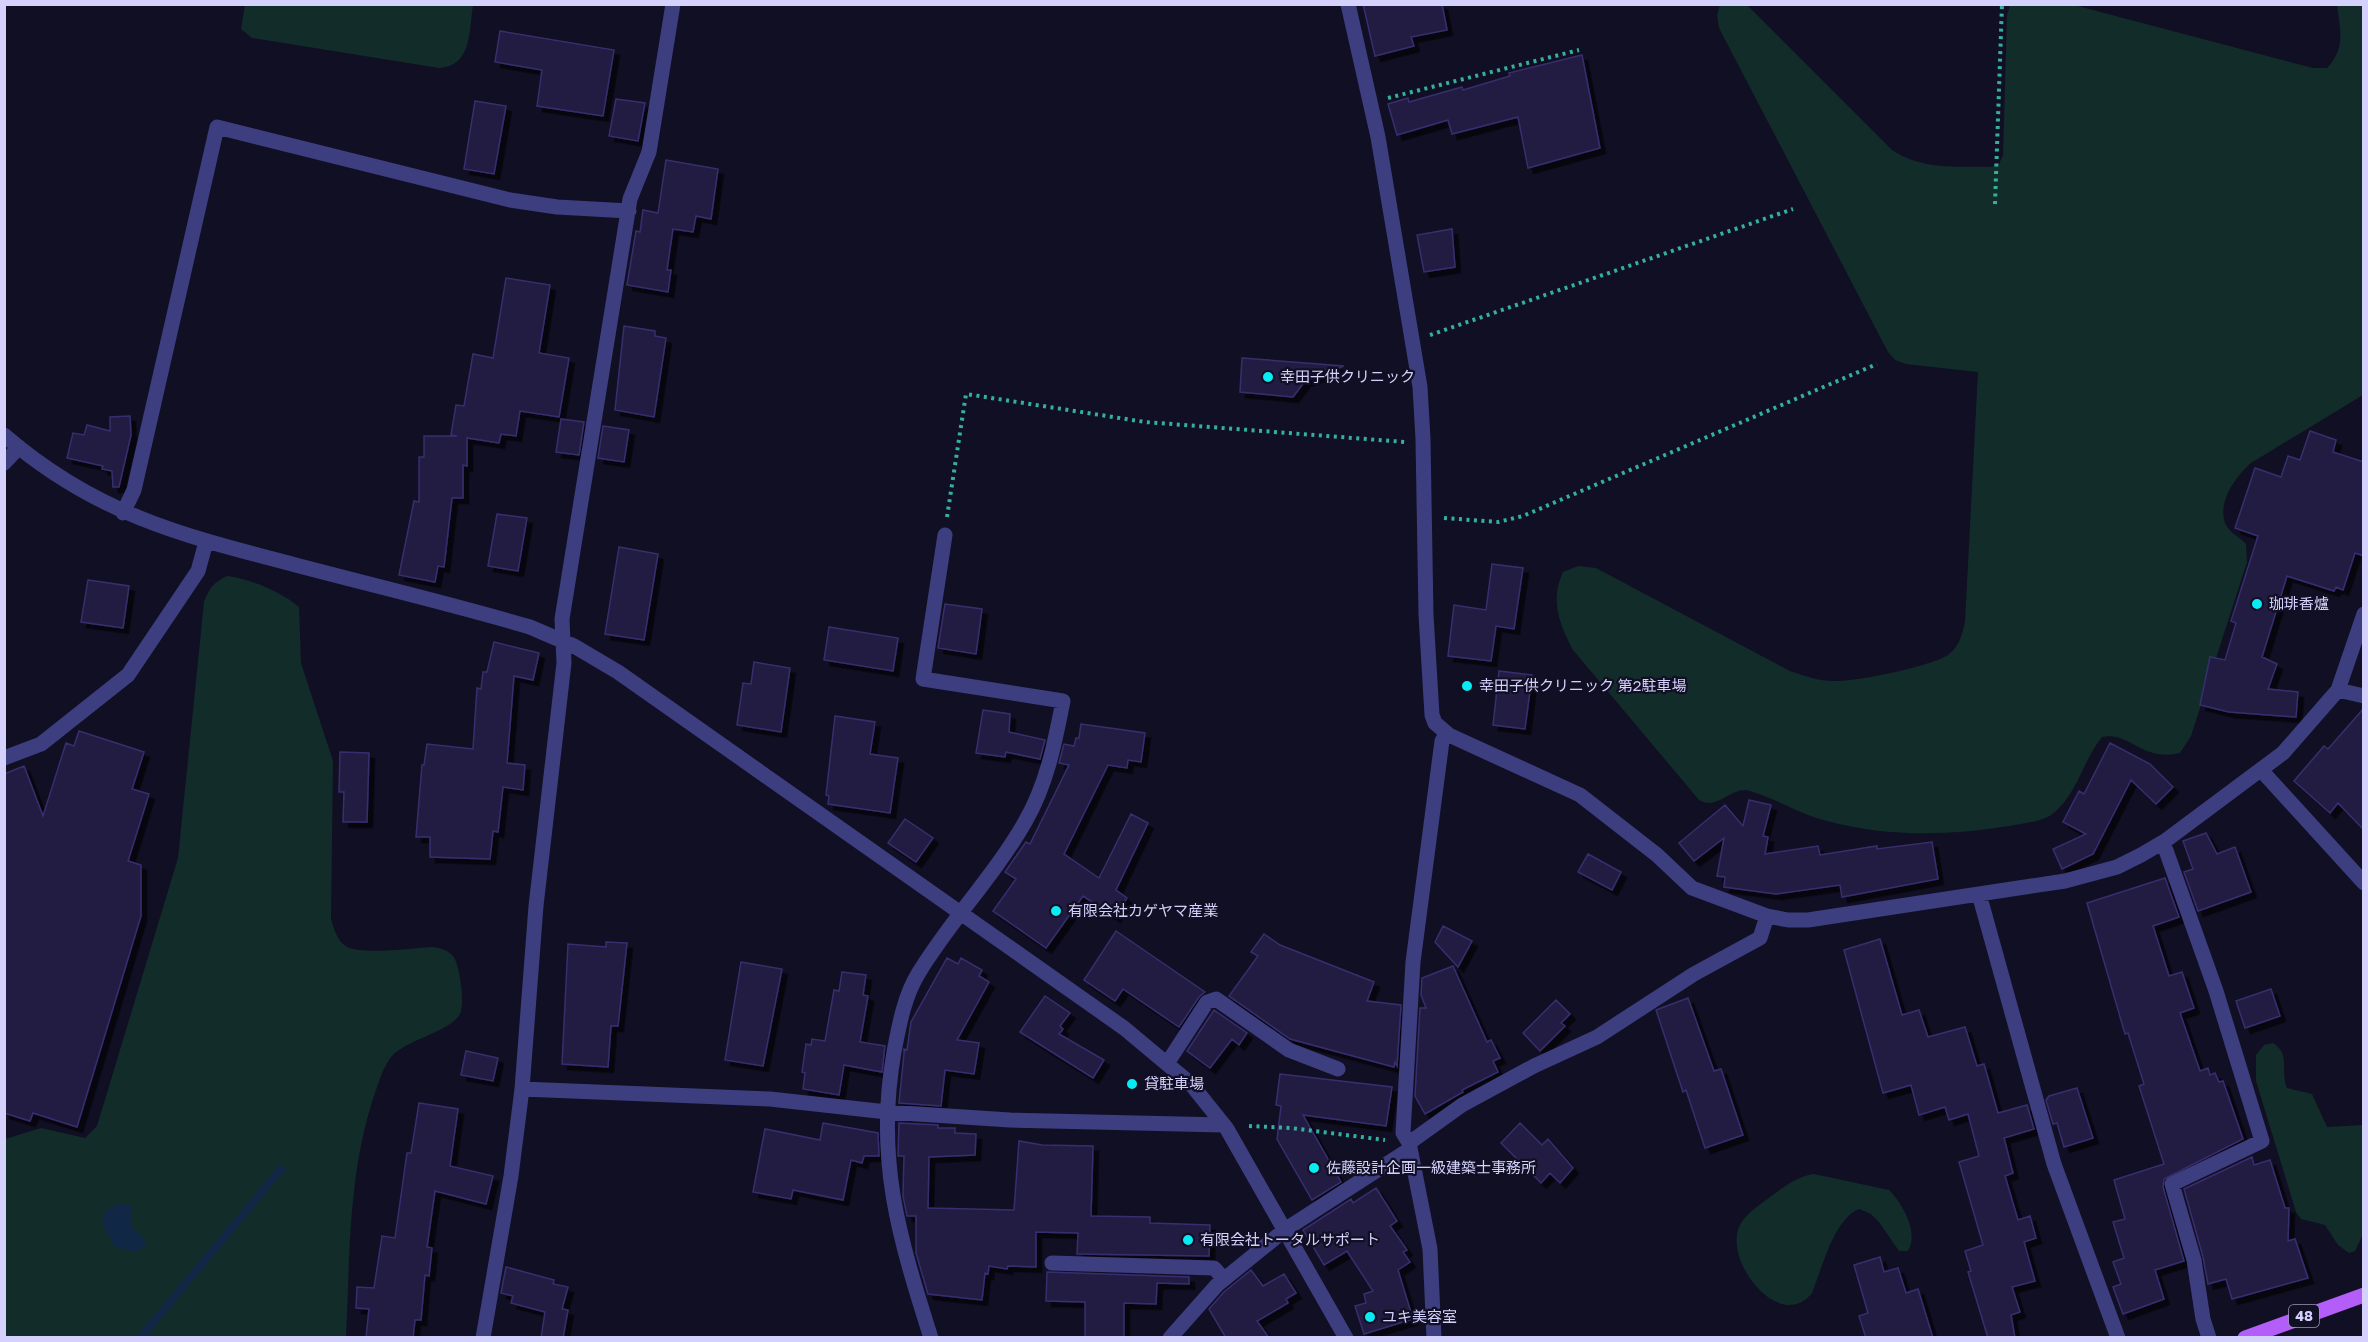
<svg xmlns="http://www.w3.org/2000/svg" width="2368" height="1342" viewBox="0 0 2368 1342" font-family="'Golos Text','Noto Sans JP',sans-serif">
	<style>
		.green { fill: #122c2a }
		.water { fill: #102846 }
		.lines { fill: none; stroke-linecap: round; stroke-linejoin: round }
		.stream { stroke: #102846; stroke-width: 8 }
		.building { fill: #211c43; stroke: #372f6e; stroke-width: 1.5; filter: url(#shadow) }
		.path { stroke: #33b0a0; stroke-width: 4; stroke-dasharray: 3 4.5; stroke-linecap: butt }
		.minor { stroke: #3c3e80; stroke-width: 15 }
		.major { stroke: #b45ef9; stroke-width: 15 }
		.poi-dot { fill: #09ebf2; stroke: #110f23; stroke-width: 2 }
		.labels { text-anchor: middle; stroke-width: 4.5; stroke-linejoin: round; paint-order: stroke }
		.shield { fill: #110f23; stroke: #9a98bc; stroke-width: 1.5 }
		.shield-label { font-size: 14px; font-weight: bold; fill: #d4d2fd }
		.poi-label { font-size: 15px; fill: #d4d2fd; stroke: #110f23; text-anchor: start }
	</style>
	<defs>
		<filter id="shadow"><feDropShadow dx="5.5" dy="5.5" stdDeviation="0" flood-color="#0009"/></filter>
	</defs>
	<rect width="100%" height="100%" fill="#110f23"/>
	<path class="green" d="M245,5V4L473,5C469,31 472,66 439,68L252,38L241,29Z
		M1720,5H1747L1892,150C1922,170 1955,166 1991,167L1999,164L2003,155L2007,15L2010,5H2074L2313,68H2327C2346,49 2340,29 2337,5H2363V395L2251,463C2236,476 2216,503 2226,525C2230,533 2240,537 2246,544L2247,562L2191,736L2180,753C2141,762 2130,731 2102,737C2084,759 2078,791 2056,811C2045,822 2024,823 2009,826C1948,836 1887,837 1827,821C1799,814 1774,797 1746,790C1727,790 1718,810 1699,800L1573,650C1559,624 1550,600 1563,572L1578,566L1596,568L1790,671C1805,676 1818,681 1835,681C1855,682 1932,666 1948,655C1959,647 1962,635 1965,622L1978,372L1906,364L1895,360L1888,352L1719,28L1717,15Z
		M227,576C251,579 281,592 299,607L301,663L333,761L331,919C334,929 337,941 347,947C365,955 412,948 433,947C440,948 448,950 453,956C460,965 465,1003 460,1014C450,1032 407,1039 391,1057C382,1069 378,1085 373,1099C348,1176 350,1257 346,1337L5,1338V1139L41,1128L85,1138L97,1126L178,858L204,602C209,588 214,582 227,576Z
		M2273,1043C2291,1054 2280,1071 2287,1088L2312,1094L2327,1127L2363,1125V1234L2355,1251L2349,1253L2338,1245L2325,1225L2301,1219L2296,1212L2256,1081V1055L2264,1045Z
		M1814,1174L1889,1190C1903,1204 1919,1233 1908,1251H1899L1879,1222L1871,1214L1859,1209C1834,1219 1822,1268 1812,1293C1779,1334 1722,1259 1740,1225C1746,1213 1760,1205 1770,1197C1785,1186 1796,1177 1814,1174Z"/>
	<path class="water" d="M120,1203L131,1206V1226L145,1241V1245L137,1252L115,1247L102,1223L105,1211Z"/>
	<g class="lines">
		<path class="stream" d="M140,1338L281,1169"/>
	</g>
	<path class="building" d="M1363,4H1442L1447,30L1411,37L1414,46L1375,56Z
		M500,31L614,50L603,116L537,106L542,70L495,62Z
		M1582,55L1600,148L1528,168L1518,117L1452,134L1448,120L1397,135L1388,104L1408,98L1409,102L1462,87L1463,90L1510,76L1509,73Z
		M616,99L645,103L638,141L609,136Z
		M475,101L506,106L494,174L464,169Z
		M666,160L718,169L711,219L696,216L693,232L673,229L667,270H671L668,292L627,285L636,231L640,232L643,210L658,213Z
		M1452,229L1455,267L1424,272L1417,235Z
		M506,278L550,285L539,353L569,358L559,417L520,411L516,436L501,434L499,443L467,438V466L463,465V498H452L444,567L438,566L435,582L399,575L414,501L419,502V457H424V436H457L451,435L456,405L464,406L473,354L493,358Z
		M624,326L655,331V336L666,338L654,417L615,410Z
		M1242,358L1344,366L1305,381L1293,397L1240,392Z
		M130,416L131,435L119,487H113L112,471L102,469L103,466L67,458L73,433L84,435L87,425L110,431V417Z
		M561,419L584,422L579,455L556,452Z
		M603,426L629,430L624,462L598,458Z
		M2310,431L2336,440L2333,452L2364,462V556L2355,553L2343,590L2336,587L2334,591L2287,576L2262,657L2277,664L2268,689L2298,692L2296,717L2229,712L2200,705L2210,657L2225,660L2236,623L2231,621L2258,536L2235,528L2255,468L2281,477L2288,456L2300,460Z
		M497,514L527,518L518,571L488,566Z
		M619,547L658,554L644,640L605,634Z
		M1492,564L1523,568L1514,629L1496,626L1491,661L1448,656L1454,605L1486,610Z
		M88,580L129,586L123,628L81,622Z
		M945,604L982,609L976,654L938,648Z
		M829,627L898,638L893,671L824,660Z
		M494,642L539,653L533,680L514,676L507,763L525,765L523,790L503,787L498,832L493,831L490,859L430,857V837H416L422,765H424L427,744L473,749L477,688L481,689L483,672H487Z
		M754,662L790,668L781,732L737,725L743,683L751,684Z
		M1499,671L1532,675L1525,729L1493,725Z
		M2364,708V830L2338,803L2330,813L2294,781L2324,746L2328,749Z
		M983,710L1010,714L1009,732L1045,740L1040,759L1006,752L1005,757L976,753Z
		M835,716L875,722L870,754L898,758L890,813L828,804L829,796L826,795Z
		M1081,724L1145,733L1141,762L1128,760L1127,768L1108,765L1064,854L1099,878L1131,814L1148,823L1116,890L1127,898L1115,917L1083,896L1046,948L993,911L1016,879L1005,872L1026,842L1030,844L1069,765L1059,763L1064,744L1074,746L1076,738H1079Z
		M79,731L144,752L132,789L149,794L128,861L141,865V916L77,1127L33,1113L30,1121L4,1113V774L24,766L43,816L66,743L74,746Z
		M2110,743L2150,764L2173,787L2156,804L2131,780L2093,854L2062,869L2053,849L2086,834L2063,822L2079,791L2084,794Z
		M340,752L369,753L367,822H343L344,792H339Z
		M1749,800L1771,805L1763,836L1768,837L1765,854L1818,846L1820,855L1877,846V849L1932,842L1938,879L1842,897L1840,885L1776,894L1724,887L1725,877L1717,876L1724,838L1694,861L1679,843L1725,805L1743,826Z
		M905,819L933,838L916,862L888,843Z
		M2206,833L2217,854L2235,847L2251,892L2198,911L2184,872L2193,869L2183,841Z
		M1588,854L1621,872L1612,890L1578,872Z
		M2165,878L2179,917L2153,926L2169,976L2182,972L2194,1008L2180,1013L2200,1071L2208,1068L2210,1075L2215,1073L2219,1082L2223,1081L2243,1139L2164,1179L2163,1187L2184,1261L2155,1270L2164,1299L2123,1314L2113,1287L2121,1284L2113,1262L2124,1258L2113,1222L2125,1219L2114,1180L2164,1164L2139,1086L2144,1084L2128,1033L2125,1034L2087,903Z
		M1443,926L1472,941L1458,967L1435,942Z
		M1116,931L1205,992L1199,997L1179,1027L1123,989L1115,1001L1084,980Z
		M1264,934L1280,945L1374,982L1367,1001L1401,1005L1397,1066L1395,1062L1394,1067L1290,1039L1229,996L1258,956L1251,952Z
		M1880,939L1902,1015L1919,1010L1928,1037L1965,1027L1977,1066L1984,1064L1998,1113L2027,1105L2034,1129L2004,1138L2013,1173L2005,1176L2018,1220L2030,1216L2036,1238L2024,1242L2035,1281L2012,1287L2020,1312L2011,1315L2015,1338H1988L1968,1272L1971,1271L1965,1251L1983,1245L1959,1162L1979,1156L1968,1114L1949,1120L1945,1107L1919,1115L1911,1085L1883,1093L1844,950Z
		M606,942L627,943L618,1026H611L608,1067L562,1064L568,944L606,947Z
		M947,958L958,964L961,958L982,970L979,976L989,982L957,1040L979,1043L974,1074L945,1070L941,1106L899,1103L904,1054V1049L907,1050L911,1022Z
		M741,962L782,969L763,1066L725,1060Z
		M1453,966L1487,1042L1491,1040L1500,1058L1493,1061L1498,1072L1462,1090L1463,1092L1425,1114L1415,1096L1420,1008H1426L1421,995L1422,978Z
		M842,972L866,975L863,995L868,996L860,1042L885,1046L882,1072L844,1065L839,1095L803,1089L805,1073L802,1072L806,1044L811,1045L812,1039L825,1041L834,990L839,991Z
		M2271,989L2280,1016L2245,1028L2236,1001Z
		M1045,996L1070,1013L1060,1026L1063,1029L1059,1034L1104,1060L1093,1078L1020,1032Z
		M1688,998L1714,1071L1721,1069L1743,1135L1705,1148L1686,1090L1683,1092L1656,1010Z
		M1556,1000L1570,1014L1561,1023L1565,1026L1540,1051L1523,1033Z
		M1214,1010L1247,1033L1239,1045L1232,1039L1210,1068L1187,1051Z
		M466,1051L498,1058L493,1081L461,1075Z
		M1280,1074L1392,1087L1386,1126L1303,1115L1341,1182L1312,1200L1277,1139L1281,1106L1276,1105Z
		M2077,1088L2093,1138L2064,1147L2057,1123L2053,1124L2046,1100L2049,1096Z
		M419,1103L458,1109L450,1166L493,1176L486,1204L435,1191L427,1247L432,1248L429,1276L425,1275L421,1320H415L413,1338H366L369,1309L356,1308L357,1287L374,1288L382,1236L395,1238L407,1153H411Z
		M823,1123L878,1133L879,1156H864L862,1163L851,1160L843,1200L793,1190L791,1199L753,1192L765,1129L820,1140Z
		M899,1123L938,1125V1128H955V1133L976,1134L975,1155L929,1157L928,1208L1014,1210L1019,1141L1042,1145L1093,1146L1091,1216L1150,1217V1223L1210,1225L1209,1256L1077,1254L1078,1233L1036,1232V1267L1008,1266L1007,1269L989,1266L988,1274L985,1273L982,1300L928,1294L916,1253V1216H907L903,1196L904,1156H898Z
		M1520,1123L1542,1145L1548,1139L1573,1168L1560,1183L1550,1173L1541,1183L1501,1143Z
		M2252,1157L2254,1165L2270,1160L2285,1208H2289L2288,1241L2295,1239L2308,1278L2232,1299L2226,1279L2208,1284L2203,1257L2184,1189Z
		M1376,1188L1397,1221L1390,1226L1407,1250L1403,1252L1410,1262L1398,1270L1413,1319L1364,1334L1355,1306L1366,1303L1364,1294L1373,1291L1347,1251L1324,1265L1303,1230L1351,1199L1353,1203Z
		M1880,1257L1884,1272L1898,1268L1906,1293L1918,1289L1933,1338H1866L1859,1316L1868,1313L1854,1265Z
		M506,1267L554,1280L553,1284L568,1287L562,1309L568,1310L563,1338H541L545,1312L511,1303L513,1296L501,1293Z
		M1251,1270L1263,1286L1284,1274L1296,1293L1286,1299L1288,1303L1257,1321L1269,1338H1226L1209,1309L1224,1292Z
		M1047,1272L1189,1277V1284L1157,1283L1156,1304L1124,1303V1338H1085V1302L1046,1301Z"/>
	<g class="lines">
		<path class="path" d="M1388,98L1579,50
			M1995,204L2002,4
			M1430,335L1793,209
			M947,517L966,394L1145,422L1405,442
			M1444,518L1498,522L1523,516L1877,364
			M1249,1126L1291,1128L1385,1140"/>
		<path class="minor" d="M1348,4L1378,137L1420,387L1423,439L1426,615L1432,715L1435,723L1449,735L1580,795L1657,855L1692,888L1767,916L1788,920H1808L2065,881L2117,867L2141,855L2165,841L2283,753L2338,690L2364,614
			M4,435C94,513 180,535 292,564C371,585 452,604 530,627L574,646L618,672L1124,1028L1191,1084L1227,1129L1346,1338
			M4,463L19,447
			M123,513L134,490L217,127L510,200L557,207L629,211
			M2338,690L2364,696
			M4,758L41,744L128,675L198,571L206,542
			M2261,770L2364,883
			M2163,842L2216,991L2262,1141L2172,1184L2194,1260L2203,1319L2209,1338
			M1979,894L2054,1164L2118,1338
			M1168,1062L1207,1002L1216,999L1289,1050L1338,1069
			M522,1089L770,1099L887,1112L1010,1120L1224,1125
			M1409,1143L1403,1133L1413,962L1442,741L1447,733
			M1052,1263L1214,1268L1224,1279
			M483,1338L511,1176L522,1089L536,906L564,663L562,619L630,199L649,152L673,4
			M931,1338C899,1237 875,1159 894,1052C899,1026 904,997 918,974C950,921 994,876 1025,822C1047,784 1055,742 1063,701L923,679L945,535
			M1170,1338L1217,1285L1286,1229L1410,1149
			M1434,1338L1430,1249L1409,1143L1462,1105L1534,1066L1597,1037L1694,974L1760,938L1767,916"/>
		<path class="major" d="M2245,1338L2364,1295"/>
	</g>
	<g class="poi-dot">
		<circle cx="1268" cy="377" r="6"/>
		<circle cx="2257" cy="604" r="6"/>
		<circle cx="1467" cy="686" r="6"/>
		<circle cx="1056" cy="911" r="6"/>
		<circle cx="1132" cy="1084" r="6"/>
		<circle cx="1314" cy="1168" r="6"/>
		<circle cx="1188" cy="1240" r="6"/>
		<circle cx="1370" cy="1317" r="6"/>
	</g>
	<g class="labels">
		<rect class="shield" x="2289" y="1305" width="30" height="22" rx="4.5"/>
		<g class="shield-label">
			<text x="2304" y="1321">48</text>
		</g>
		<g class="poi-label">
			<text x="1280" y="382">幸田子供クリニック</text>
			<text x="2269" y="609">珈琲香爐</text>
			<text x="1479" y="691">幸田子供クリニック 第2駐車場</text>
			<text x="1068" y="916">有限会社カゲヤマ産業</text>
			<text x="1144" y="1089">貸駐車場</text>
			<text x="1326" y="1173">佐藤設計企画一級建築士事務所</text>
			<text x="1200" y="1245">有限会社トータルサポート</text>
			<text x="1382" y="1322">ユキ美容室</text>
		</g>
	</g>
	<rect width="2368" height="1342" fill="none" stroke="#d4d2fd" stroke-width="12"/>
</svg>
